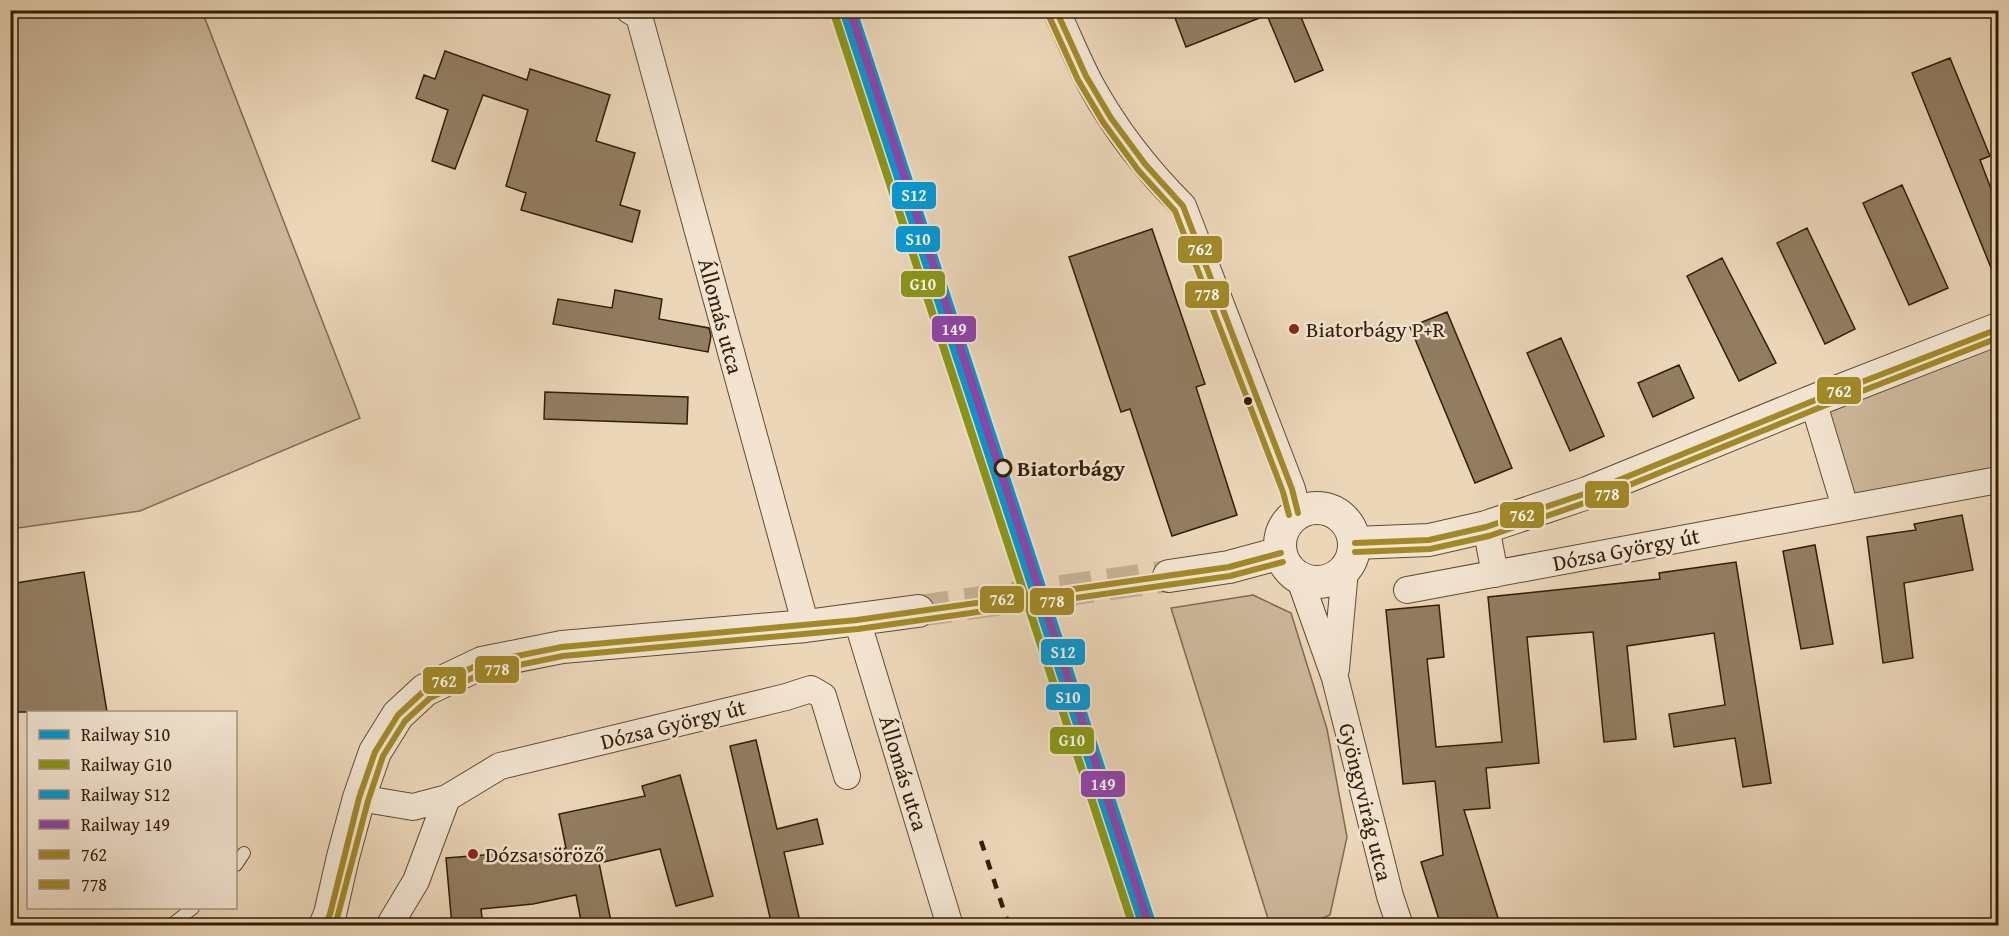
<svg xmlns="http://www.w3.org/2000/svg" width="2009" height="936" viewBox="0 0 2009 936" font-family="'Gentium Book Plus',serif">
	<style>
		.green { fill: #ccb79a; stroke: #7f6a50; stroke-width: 1.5 }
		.building { fill: #927d62; stroke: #321d05; stroke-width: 1.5 }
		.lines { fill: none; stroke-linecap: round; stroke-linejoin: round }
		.tertiary-tunnel { stroke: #c6b194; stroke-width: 32; stroke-dasharray: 32 16; stroke-linecap: butt }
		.service-casing { stroke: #604b32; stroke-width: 14 }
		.minor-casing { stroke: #604b32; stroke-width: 28 }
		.tertiary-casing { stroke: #604b32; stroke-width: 34 }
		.service { stroke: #f2e4d1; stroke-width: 12 }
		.minor { stroke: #f2e4d1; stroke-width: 26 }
		.tertiary { stroke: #f2e4d1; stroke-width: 32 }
		.rail { stroke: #321d05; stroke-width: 4.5; stroke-dasharray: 10 10; stroke-linecap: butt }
		.bus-1-casing { stroke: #f2e4d1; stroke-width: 10 }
		.bus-2-casing { stroke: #f2e4d1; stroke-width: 10 }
		.bus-1 { stroke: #a18927; stroke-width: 6 }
		.bus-2 { stroke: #a18927; stroke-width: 6 }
		.rail-1-casing { stroke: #f2e4d1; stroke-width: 12 }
		.rail-2-casing { stroke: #f2e4d1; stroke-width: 12 }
		.rail-3-casing { stroke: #f2e4d1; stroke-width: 12 }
		.rail-4-casing { stroke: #f2e4d1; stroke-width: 12 }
		.rail-1 { stroke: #0299d8; stroke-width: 8 }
		.rail-2 { stroke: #8a9717; stroke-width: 8 }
		.rail-3 { stroke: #0299d8; stroke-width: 8 }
		.rail-4 { stroke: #8e44ad; stroke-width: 8 }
		.poi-dot { fill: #8f2418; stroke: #f2e4d1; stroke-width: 2 }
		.bus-dot { fill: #321d05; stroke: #f2e4d1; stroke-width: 2 }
		.stop-dot { fill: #f2e4d1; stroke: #321d05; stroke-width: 3 }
		.labels { text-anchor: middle; stroke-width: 5; stroke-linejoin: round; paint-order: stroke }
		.street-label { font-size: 22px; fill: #321d05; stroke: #f2e4d1 }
		.poi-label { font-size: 22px; fill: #321d05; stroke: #f2e4d1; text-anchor: start }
		.stop-label { font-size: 22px; font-weight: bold; fill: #321d05; stroke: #f2e4d1; text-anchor: start }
		.line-badge { stroke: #f2e4d1; stroke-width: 2 }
		.badge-label { font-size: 16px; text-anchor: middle; font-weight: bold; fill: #fff }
	</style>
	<rect width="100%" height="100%" fill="#ebd6b8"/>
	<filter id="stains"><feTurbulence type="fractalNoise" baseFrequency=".00333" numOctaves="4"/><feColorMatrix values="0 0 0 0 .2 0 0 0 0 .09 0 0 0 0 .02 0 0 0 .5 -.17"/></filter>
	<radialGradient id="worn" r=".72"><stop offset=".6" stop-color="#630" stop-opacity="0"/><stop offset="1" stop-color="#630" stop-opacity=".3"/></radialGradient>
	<path class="green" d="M10,11H202L360,418L140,511L11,529Z
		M1998,329V480L1845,507L1813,401Z
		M1253,595L1291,613L1327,729L1347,837L1330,915L1306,925H1270L1171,608Z"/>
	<path class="building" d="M1172,10H1298L1323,70L1295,82L1267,15L1186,47Z
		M445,51L527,80L530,69L610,95L596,141L635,153L620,205L640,211L632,242L521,210L526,193L506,186L528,110L483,95L455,169L432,161L448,110L416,98L424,75L435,79Z
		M1950,58L1990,156L1980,160L1998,207V285L1912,73Z
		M1902,185L1948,288L1909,305L1863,203Z
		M1807,228L1855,329L1825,344L1777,243Z
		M1152,229L1205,384L1196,387L1237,515L1172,536L1130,409L1121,412L1069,257Z
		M1722,258L1776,363L1739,381L1687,276Z
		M615,290L662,299L659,319L709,328L711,336L708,352L553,324L558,299L612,308Z
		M1447,312L1512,468L1475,483L1410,327Z
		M1561,338L1604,436L1570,451L1527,353Z
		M1679,365L1694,398L1653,417L1638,383Z
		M545,392L688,397L687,424L544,419Z
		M1962,515L1973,570L1904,583L1913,658L1883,663L1867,537L1916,530L1914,524Z
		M1815,545L1833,644L1801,649L1783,551Z
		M1736,562L1771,783L1743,787L1735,738L1674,747L1669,714L1725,705L1714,633L1627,646L1636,739L1604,742L1593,632L1527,637L1539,763L1486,768L1490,808L1464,810L1499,921L1485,926H1441L1421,862L1443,855L1435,781L1403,784L1386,610L1439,605L1444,657L1427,659L1436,747L1502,742L1488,597L1660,579L1659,573Z
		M84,572L107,712H10V584Z
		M756,740L777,829L817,819L823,844L784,852L801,926H772L730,746Z
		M680,775L713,896L676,906L660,849L599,863L612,926H582L576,895L533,904L481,909L483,926H452L446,858L510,853L511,860L566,848L559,814L645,796L642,786Z"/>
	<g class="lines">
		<path class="tertiary-tunnel" d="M918,611L1169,576"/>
		<g class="service-casing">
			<path id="service" d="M236,865L244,853
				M170,926L193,908"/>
		</g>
		<g class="minor-casing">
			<path id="minor" d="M629,10L639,16L806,626
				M1056,10C1068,35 1078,61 1091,85C1115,129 1148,171 1183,206L1292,489L1298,513
				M1813,401L1845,507
				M1486,527L1495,574
				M1299,577L1335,678L1390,896L1400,926
				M1407,590L1998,480
				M857,620L950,926
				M1336,669L1345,570
				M359,798L413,807L447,798L500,766L786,697L811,689L823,696L847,776
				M389,926L416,881L447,798"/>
		</g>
		<g class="tertiary-casing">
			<path id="tertiary" d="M1280 545a37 37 0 1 1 74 0a37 37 0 1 1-74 0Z
				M1355,543L1429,540L1486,527L1587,493L1813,401L1998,329
				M1169,576L1229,567L1281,553
				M325,926L330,914L343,857L359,798L375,752L398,715L425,690L482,663L562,647L806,626L918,611"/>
		</g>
		<use href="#service" class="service"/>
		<use href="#minor" class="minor"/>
		<use href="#tertiary" class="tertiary"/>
		<path class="rail" d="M981,841L1009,926"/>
		<g class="bus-1-casing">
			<path id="bus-1" d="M1056,10L1086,76L1111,118L1145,164L1183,206L1292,489L1298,513
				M1355,543L1429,540L1486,527L1587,493L1813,401L1998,329
				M325,926L330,914L359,798L375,752L398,715L425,690L482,663L562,647L857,620L1229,567L1281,553"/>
		</g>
		<g class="bus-2-casing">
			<path id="bus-2" d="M1048,14L1078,80L1103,122L1138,170L1175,211L1283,492L1289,515
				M1355,552L1430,549L1489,536L1590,501L1816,409L1998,338
				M335,926L368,801L383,756L405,721L430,698L485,672L563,656L858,629L1230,576L1283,562"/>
		</g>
		<use href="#bus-1" class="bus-1"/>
		<use href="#bus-2" class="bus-2"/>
		<g class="rail-1-casing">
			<path id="rail-1" d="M843,10L1143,926"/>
		</g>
		<g class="rail-2-casing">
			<path id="rail-2" d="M834,13L1133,926"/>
		</g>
		<g class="rail-3-casing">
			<path id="rail-3" d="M853,10L1152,923"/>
		</g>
		<g class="rail-4-casing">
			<path id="rail-4" d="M852,16L1149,926"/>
		</g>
		<use href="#rail-1" class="rail-1"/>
		<use href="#rail-2" class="rail-2"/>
		<use href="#rail-3" class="rail-3"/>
		<use href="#rail-4" class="rail-4"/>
	</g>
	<g class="poi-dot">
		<circle cx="1294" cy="329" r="6"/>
		<circle cx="473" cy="854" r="6"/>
	</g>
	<circle class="bus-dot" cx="1248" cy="401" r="5"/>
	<circle class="stop-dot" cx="1003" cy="468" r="8"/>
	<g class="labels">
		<g class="street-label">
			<text transform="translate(721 316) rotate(75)" y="8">Állomás utca</text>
			<text transform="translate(1626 549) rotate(-11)" y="8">Dózsa György út</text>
			<text transform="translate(673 724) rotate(-14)" y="8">Dózsa György út</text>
			<text transform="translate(904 773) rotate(73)" y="8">Állomás utca</text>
			<text transform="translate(1366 802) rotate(76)" y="8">Gyöngyvirág utca</text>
		</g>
		<g class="poi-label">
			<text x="1306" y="337">Biatorbágy P+R</text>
			<text x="485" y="862">Dózsa söröző</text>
		</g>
		<g class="stop-label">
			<text x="1017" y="476">Biatorbágy</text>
		</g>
	</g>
	<g class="line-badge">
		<rect x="891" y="181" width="46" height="29" rx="6" fill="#0299d8"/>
		<rect x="895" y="225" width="46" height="28" rx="6" fill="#0299d8"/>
		<rect x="1177" y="235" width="46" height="29" rx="6" fill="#a18927"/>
		<rect x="900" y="270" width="46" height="28" rx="6" fill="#8a9717"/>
		<rect x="1184" y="280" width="46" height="29" rx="6" fill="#a18927"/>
		<rect x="931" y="315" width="46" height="28" rx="6" fill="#8e44ad"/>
		<rect x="1816" y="376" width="46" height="29" rx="6" fill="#a18927"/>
		<rect x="1584" y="480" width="46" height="29" rx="6" fill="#a18927"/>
		<rect x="1499" y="501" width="46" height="28" rx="6" fill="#a18927"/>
		<rect x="979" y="585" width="46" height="29" rx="6" fill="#a18927"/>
		<rect x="1029" y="587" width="46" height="29" rx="6" fill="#a18927"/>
		<rect x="1040" y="638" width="46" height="28" rx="6" fill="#0299d8"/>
		<rect x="474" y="655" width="46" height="29" rx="6" fill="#a18927"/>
		<rect x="422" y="666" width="45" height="29" rx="6" fill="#a18927"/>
		<rect x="1045" y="683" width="46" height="28" rx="6" fill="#0299d8"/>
		<rect x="1049" y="726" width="46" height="29" rx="6" fill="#8a9717"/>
		<rect x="1080" y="770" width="46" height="28" rx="6" fill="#8e44ad"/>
	</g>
	<g class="badge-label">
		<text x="914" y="201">S12</text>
		<text x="918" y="245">S10</text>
		<text x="1200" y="255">762</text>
		<text x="923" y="290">G10</text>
		<text x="1207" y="300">778</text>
		<text x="954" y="335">149</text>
		<text x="1839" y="397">762</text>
		<text x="1607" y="500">778</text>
		<text x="1522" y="521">762</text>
		<text x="1002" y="605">762</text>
		<text x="1052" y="607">778</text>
		<text x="1063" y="658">S12</text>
		<text x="497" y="675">778</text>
		<text x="444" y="687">762</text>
		<text x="1068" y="703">S10</text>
		<text x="1072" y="746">G10</text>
		<text x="1103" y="790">149</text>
	</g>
	<rect width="2009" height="936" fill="none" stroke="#ebd6b8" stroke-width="36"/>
	<rect x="12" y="12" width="1985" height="912" fill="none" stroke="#321d05" stroke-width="3"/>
	<rect x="18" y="18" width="1973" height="900" fill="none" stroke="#321d05" stroke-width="1.5"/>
	<rect x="27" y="711" width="210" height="198" fill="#f2e4d1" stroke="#a5947f" stroke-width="1.5"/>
	<rect x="39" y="730" width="30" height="9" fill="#0299d8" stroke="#a5947f" stroke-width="1.5"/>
	<text x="81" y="741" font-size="18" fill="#321d05">Railway S10</text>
	<rect x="39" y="760" width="30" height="9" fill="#8a9717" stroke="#a5947f" stroke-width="1.5"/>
	<text x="81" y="771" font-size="18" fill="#321d05">Railway G10</text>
	<rect x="39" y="790" width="30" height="9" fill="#0299d8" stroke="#a5947f" stroke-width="1.5"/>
	<text x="81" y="801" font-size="18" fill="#321d05">Railway S12</text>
	<rect x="39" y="820" width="30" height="9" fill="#8e44ad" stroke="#a5947f" stroke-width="1.5"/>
	<text x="81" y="831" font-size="18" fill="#321d05">Railway 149</text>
	<rect x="39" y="850" width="30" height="9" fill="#a18927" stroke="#a5947f" stroke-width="1.5"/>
	<text x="81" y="861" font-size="18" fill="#321d05">762</text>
	<rect x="39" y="880" width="30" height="9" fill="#a18927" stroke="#a5947f" stroke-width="1.5"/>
	<text x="81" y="891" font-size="18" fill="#321d05">778</text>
	<rect width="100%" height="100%" filter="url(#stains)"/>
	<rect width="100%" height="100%" fill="url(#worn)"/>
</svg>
